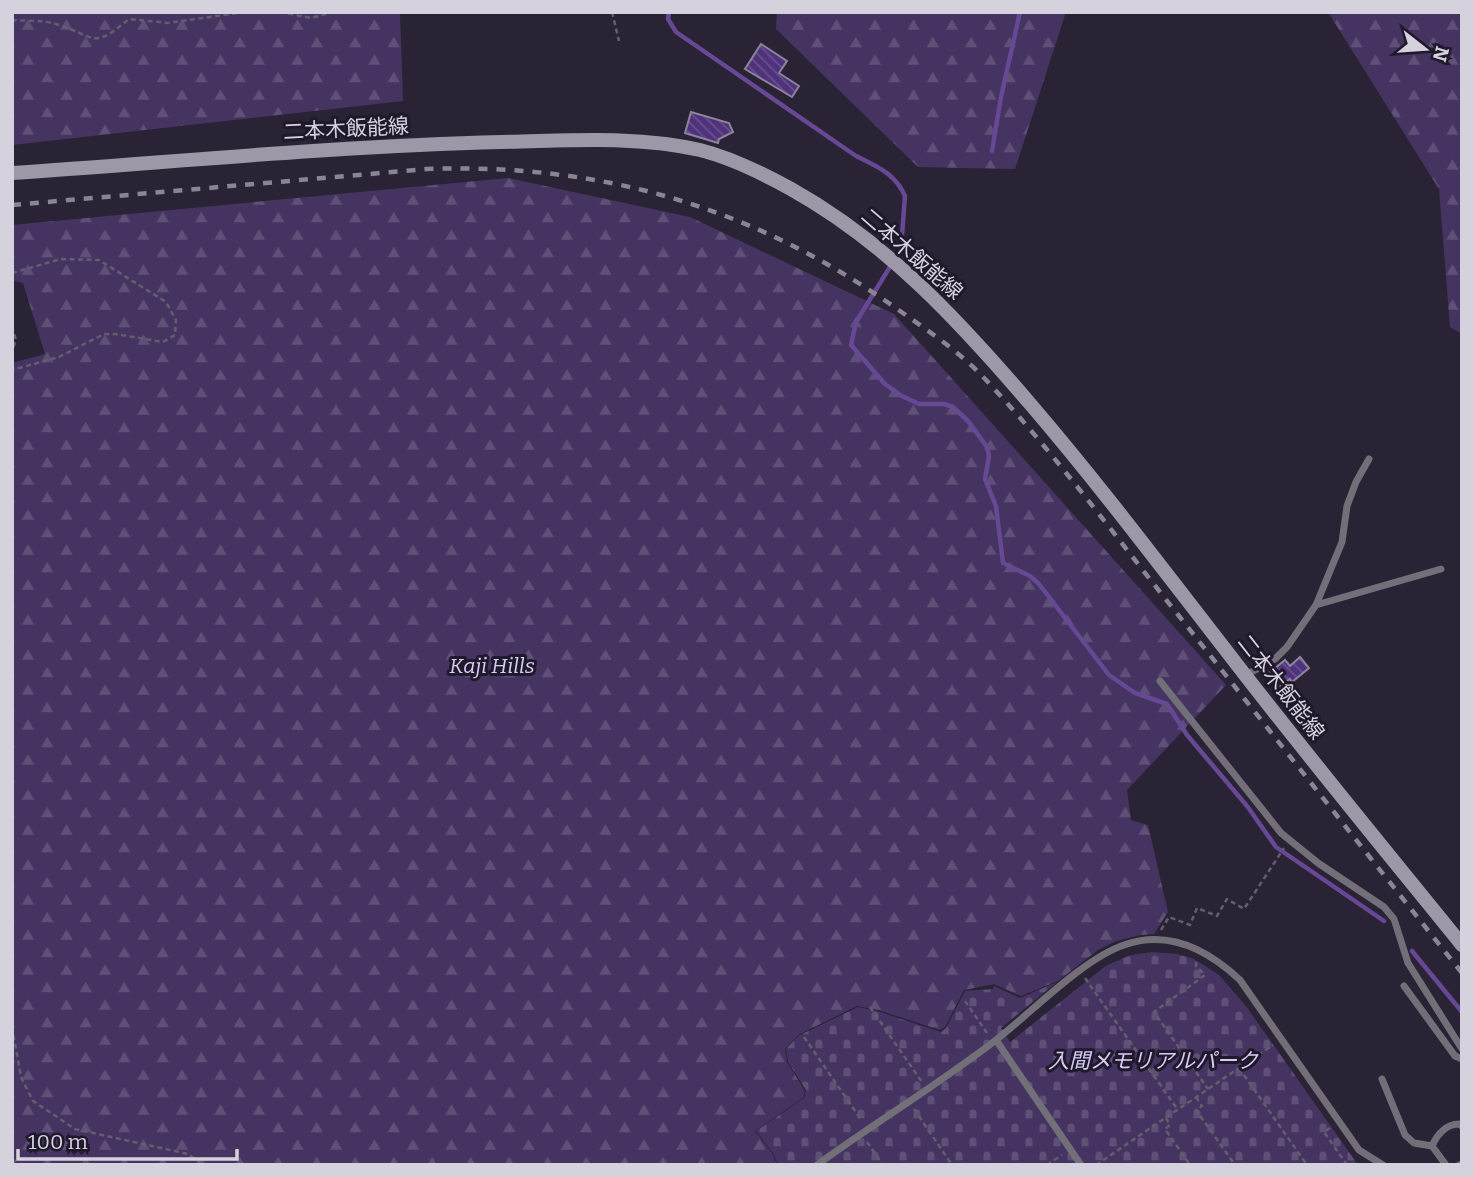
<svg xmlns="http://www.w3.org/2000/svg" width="1474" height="1177" viewBox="0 0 1474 1177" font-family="Bitter,'Noto Sans JP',serif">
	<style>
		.forest { fill: url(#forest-firs) }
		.cemetery { fill: url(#cemetery-stones) }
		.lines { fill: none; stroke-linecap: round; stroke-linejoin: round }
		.stream { stroke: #664894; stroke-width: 4.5 }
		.building { fill: url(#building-back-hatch); stroke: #8b849b; stroke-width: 2 }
		.path { stroke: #635e6e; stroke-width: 2.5; stroke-dasharray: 5 3.5; stroke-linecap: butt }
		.service { stroke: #726f79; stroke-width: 7 }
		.secondary { stroke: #9d98a8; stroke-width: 14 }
		.rail { stroke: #8a8594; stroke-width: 4.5; stroke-dasharray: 9 9; stroke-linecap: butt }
		.labels { text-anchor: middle; stroke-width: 6; stroke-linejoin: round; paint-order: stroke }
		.street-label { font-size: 21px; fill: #d5d2de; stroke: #1f192b }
		.park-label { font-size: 21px; font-style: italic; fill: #d9cbf6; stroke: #1f192b }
	</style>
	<defs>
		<pattern id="forest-firs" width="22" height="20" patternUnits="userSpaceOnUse" patternTransform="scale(1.75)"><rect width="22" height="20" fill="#453461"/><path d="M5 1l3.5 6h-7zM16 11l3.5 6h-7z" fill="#5f5077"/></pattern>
		<pattern id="cemetery-stones" width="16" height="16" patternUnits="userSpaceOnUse" patternTransform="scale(1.75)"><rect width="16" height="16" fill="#453461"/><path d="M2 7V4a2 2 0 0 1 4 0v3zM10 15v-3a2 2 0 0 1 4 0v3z" fill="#5f5077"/></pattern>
		<pattern id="building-back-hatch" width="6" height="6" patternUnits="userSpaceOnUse" patternTransform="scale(1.75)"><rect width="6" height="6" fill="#50327c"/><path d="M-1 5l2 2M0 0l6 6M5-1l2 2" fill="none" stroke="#684f8e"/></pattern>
	</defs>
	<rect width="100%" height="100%" fill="#292335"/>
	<path class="forest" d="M12,12H400L403,101L12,145Z
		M777,12H1066L1015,169L918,167L776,29Z
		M1328,12H1462V334L1450,327L1439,189Z
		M508,178L690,217L894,314L1226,685L1127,790L1131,820L1148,825L1168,912L1154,934L1140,935L1116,941L1098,950L1058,981L1021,996L994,984L964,990L945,1027L940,1030L878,1010L857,1006L798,1035L785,1049L787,1062L805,1091L803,1098L755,1131L772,1153L777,1165H12V363L45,354L23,283L12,280V225Z"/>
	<path class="cemetery" d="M1152,952L1177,954L1194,959L1219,975L1246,1006L1358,1165H778L773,1153L756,1131L804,1098L806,1090L788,1062L786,1049L798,1036L858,1007L877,1011L941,1032L946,1028L965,991L993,989L994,986L1020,998L1057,982L1001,1028L1010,1042L1107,965L1131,955Z"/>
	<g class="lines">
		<path class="stream" d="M669,12L668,19L676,32L856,156C876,166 895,173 905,196L901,249L856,322L851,345L885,384L902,396L919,404H944L953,407L968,421L987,447L989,456L985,479L996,506L1003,563L1030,576L1039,584L1109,675L1135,693L1167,704L1187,735L1247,806L1276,847L1384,921
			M992,151L1001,97L1020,12
			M1412,951L1462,1012"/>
	</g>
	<path class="building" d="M761,44L787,61L779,73L799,86L792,97L745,69Z
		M691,112L729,123L733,132L719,139L718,143L685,133Z
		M1300,657L1309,668L1292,682L1290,679L1278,688L1268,674L1285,660L1290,666Z"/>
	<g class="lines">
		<path class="path" d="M280,12L311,18L333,12
			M612,12L619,41
			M12,20C26,21 43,20 56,24C96,36 91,51 129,19L168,23L244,12
			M12,273L61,259L99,260L166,302L176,320L175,335L163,342L115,334H104L59,357L12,370
			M12,326L16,340L12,351
			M1161,930L1169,917L1190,925L1197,908L1217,916L1227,899L1244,909L1284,848
			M1196,962V966L1205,975L1154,1012L1208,1089
			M1085,978L1178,1110
			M965,1001L987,1033
			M870,1007L922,1082
			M12,1027L21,1077L33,1101L75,1129L188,1154L203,1165
			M804,1037L862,1121
			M1239,1068L1307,1165
			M1196,1097L1202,1106L1196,1110L1235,1165
			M914,1109L952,1165
			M1166,1118L1170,1125L1165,1129L1190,1165
			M1330,1128L1324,1132L1347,1165
			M867,1142L883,1165
			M12,1159L20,1165
			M1047,1165L1062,1155
			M1096,1165L1273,1045"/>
		<path class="service" d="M1316,605L1441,569
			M1246,675L1275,659L1287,647L1316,605L1342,542L1347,506L1356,482L1369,459
			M1160,681L1281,833L1318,863L1384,907L1394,919L1408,963L1462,1049
			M1404,986L1455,1056L1462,1059
			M996,1040L1081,1165
			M1382,1079L1405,1135L1414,1143L1432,1146
			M817,1165C876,1122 939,1084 996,1040C1032,1012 1083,959 1124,945C1169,929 1208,950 1240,980L1359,1150L1383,1165
			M1446,1165L1432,1146C1437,1135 1446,1124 1459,1124L1462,1126
			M1459,1165L1462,1164"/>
		<path class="secondary" d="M12,173C175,162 338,146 501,142C567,141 635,135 700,150C732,158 762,173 791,189C888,243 961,323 1032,406C1103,489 1168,576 1235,662C1309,758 1386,851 1462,945"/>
		<path class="rail" d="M12,205L427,169C604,163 756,208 900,311C930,332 961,353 986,380C1055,454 1116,537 1179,616C1273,735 1367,854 1462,973"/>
	</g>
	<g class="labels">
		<g class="street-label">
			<text transform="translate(346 129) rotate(-3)" y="7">二本木飯能線</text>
			<text transform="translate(912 254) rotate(41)" y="7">二本木飯能線</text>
			<text transform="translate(1281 687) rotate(52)" y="7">二本木飯能線</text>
		</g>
		<g class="park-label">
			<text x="492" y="673">Kaji Hills</text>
			<text x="1153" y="1068">入間メモリアルパーク</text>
		</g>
	</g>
	<rect width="1474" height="1177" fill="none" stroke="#d5d2de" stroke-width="28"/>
	<g transform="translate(1425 49) rotate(107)" stroke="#1f192b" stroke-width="5" paint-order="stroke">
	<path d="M0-5L12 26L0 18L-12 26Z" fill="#d5d2de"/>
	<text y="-10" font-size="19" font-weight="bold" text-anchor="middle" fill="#d5d2de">N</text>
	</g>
	<path d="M18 1149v10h219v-10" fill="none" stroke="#d5d2de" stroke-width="3.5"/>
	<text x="28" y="1149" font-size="21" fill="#d5d2de" stroke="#1f192b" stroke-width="5" paint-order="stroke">100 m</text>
</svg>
